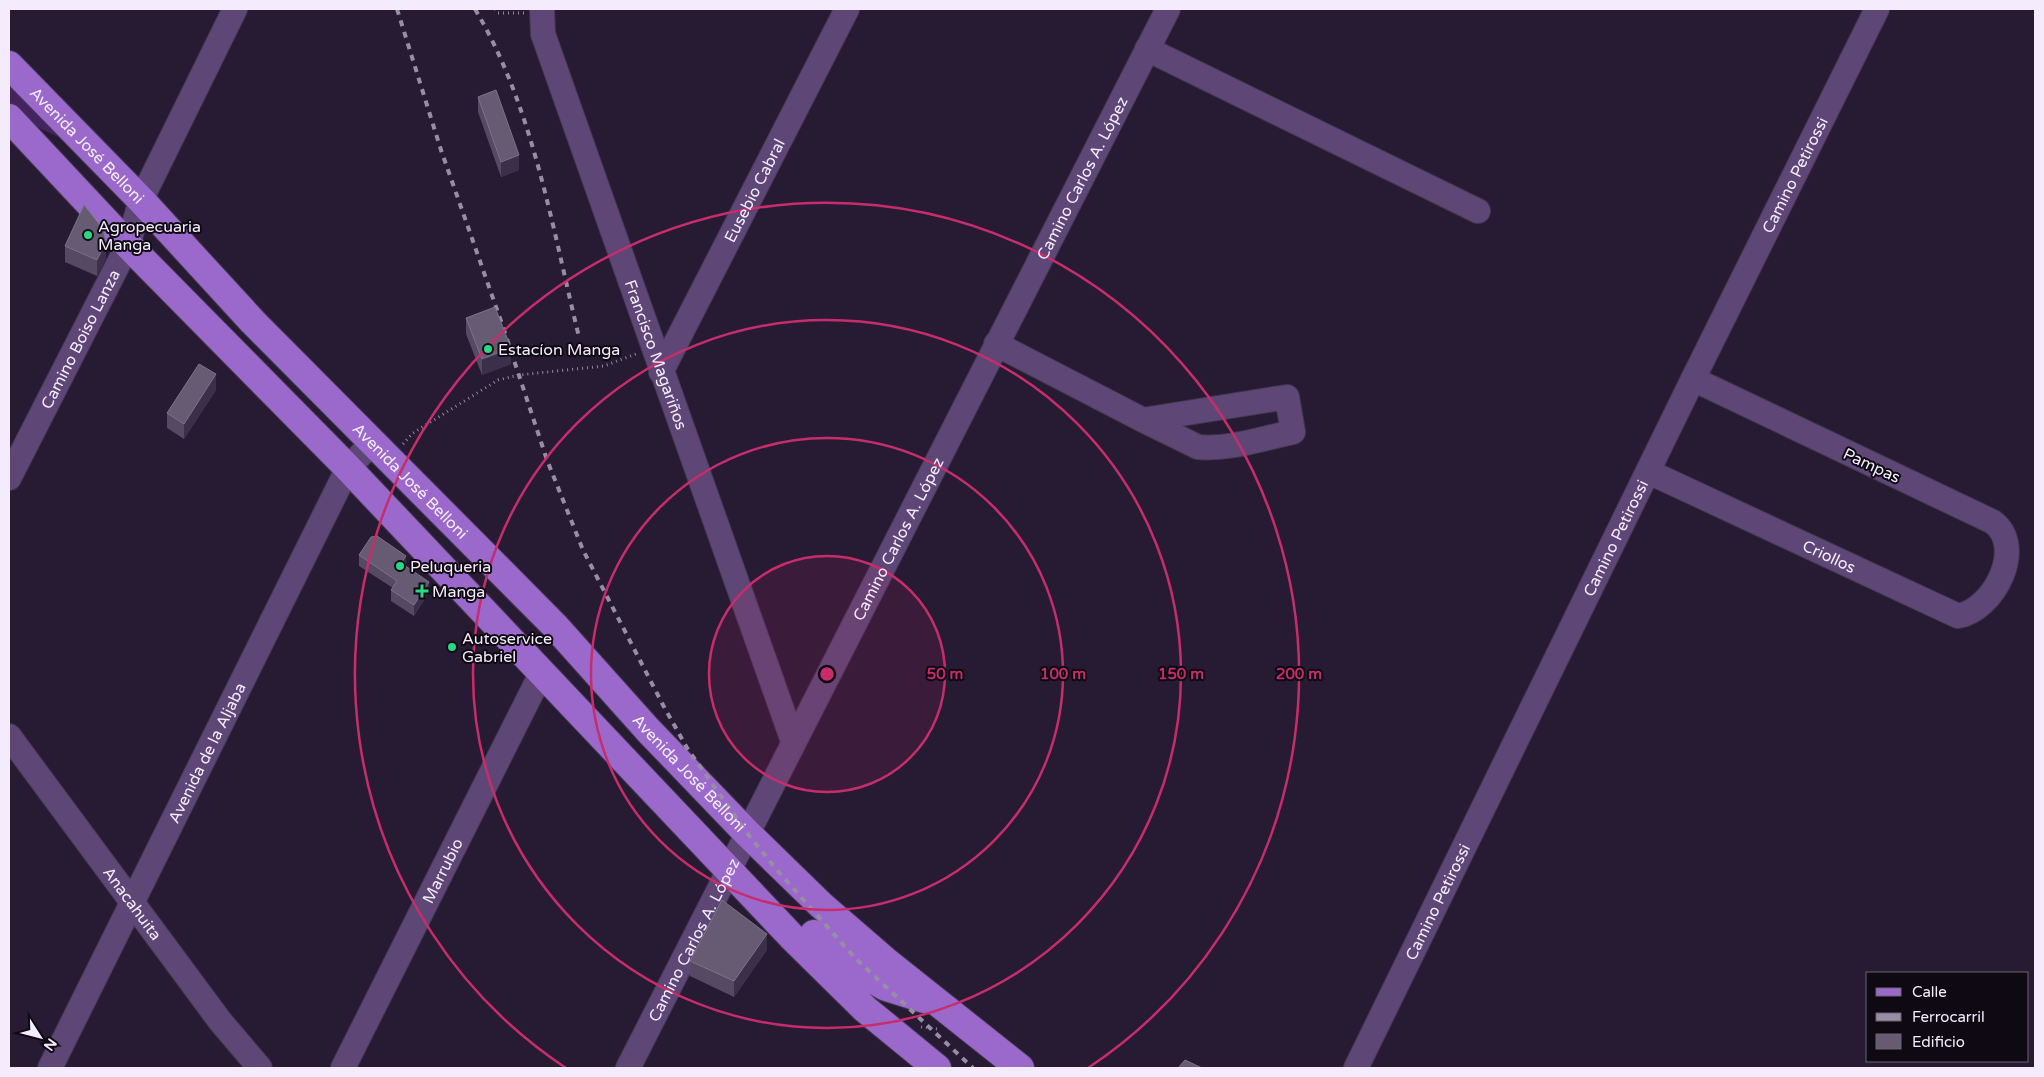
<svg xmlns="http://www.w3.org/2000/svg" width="2044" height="1077" viewBox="0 0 2044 1077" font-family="'Varela Round',sans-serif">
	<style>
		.green { fill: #43245e }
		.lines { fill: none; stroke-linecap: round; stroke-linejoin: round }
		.minor-casing { stroke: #443850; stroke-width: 26 }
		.major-casing { stroke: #443850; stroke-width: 30 }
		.path { stroke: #91879c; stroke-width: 3; stroke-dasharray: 1 4; stroke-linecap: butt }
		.minor { stroke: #5e4777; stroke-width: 24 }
		.major { stroke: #9b69cc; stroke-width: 28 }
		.rail { stroke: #988ea3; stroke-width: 4; stroke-dasharray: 6 6; stroke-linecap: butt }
		.wall { fill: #554963 }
		.shaded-wall { fill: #3b2f49 }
		.building { fill: #665b73; stroke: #7c7289 }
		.ring { fill: none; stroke: #c72d6b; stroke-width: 2.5 }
		.poi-dot { fill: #29d885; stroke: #0e0913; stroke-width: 2 }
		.labels { text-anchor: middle; stroke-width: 4; stroke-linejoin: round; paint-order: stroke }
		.street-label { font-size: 16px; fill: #f4ecfd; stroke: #0e0913 }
		.poi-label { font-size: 16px; fill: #f4ecfd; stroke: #0e0913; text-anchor: start }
		.centre { fill: #c72d6b; stroke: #0e0913; stroke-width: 2.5 }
		.ring-label { font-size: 15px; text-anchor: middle; font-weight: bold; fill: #c72d6b; stroke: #0e0913; stroke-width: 4; stroke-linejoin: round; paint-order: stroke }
	</style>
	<rect width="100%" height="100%" fill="#271b34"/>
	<path class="green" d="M9,80L63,139L22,120L9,107Z"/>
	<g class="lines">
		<g class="minor-casing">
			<g id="minor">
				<path id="s1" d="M542,9L543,34L793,741"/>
				<path d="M1147,49L1478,211"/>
				<path d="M996,344L1143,420L1287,397L1293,432C1263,438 1230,450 1198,447L1143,420"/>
				<path id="s2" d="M661,372L847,9"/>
				<path id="s3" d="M1649,472L1958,616C1994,610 2026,547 1993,522L1693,379"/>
				<path id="s4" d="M9,478L128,245L141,200L235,9"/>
				<path id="s5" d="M9,736L220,1021L260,1068"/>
				<path id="s6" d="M50,1068L348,468L372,443"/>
				<path id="s7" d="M343,1068L542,672"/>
				<path id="s8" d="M628,1068L1168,9"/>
				<path id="s9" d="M1356,1068L1693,379L1877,9"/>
			</g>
		</g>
		<g class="major-casing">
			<g id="major">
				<path id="s10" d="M9,65L141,200L253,322L555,626L648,730L747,833L821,905L888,963L1020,1068"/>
				<path d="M9,118L128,245L348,468L791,936L865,1009L937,1068"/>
				<path d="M814,934L857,971L886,987L924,999"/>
			</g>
		</g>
		<path class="path" d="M495,9L498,13H525
			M403,444L413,433L498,380L519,375L604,366L636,354
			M921,1027L937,1029"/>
		<use href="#minor" class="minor"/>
		<use href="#major" class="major"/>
		<path class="rail" d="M397,9L441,150L502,324L547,460L583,550L663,705L687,748L747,833L777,870L855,958L973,1068
			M475,9C533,106 552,227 579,337"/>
	</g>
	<path class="wall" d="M478,97L519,170L501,177L478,112Z
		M65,246L106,258L97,276L65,262Z
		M466,318L511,364L482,375L466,334Z
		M216,390L184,439L167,428V413Z
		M359,555L406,566L429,592L414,616L391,601V590L393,588L359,566Z
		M767,950L734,997L690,976V961Z"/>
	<path class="shaded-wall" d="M519,155V170L501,177V162Z
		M106,242V258L97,276V260Z
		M511,348V364L482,375V359Z
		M216,374V390L184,439V424Z
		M406,556V566L401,563Z
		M429,582V592L414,616V605Z
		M767,934V950L734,997V981Z"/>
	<path class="building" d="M496,90L519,155L501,162L478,97Z
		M84,205L103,229L106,242L97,260L65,246Z
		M495,307L511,348L482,359L466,318Z
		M199,364L216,374L184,424L167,413Z
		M377,536L406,556L401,563L429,582L414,605L391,590L397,581L359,555L371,537Z
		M722,900L767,934L734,981L690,961Z
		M1185,1060L1202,1068H1178Z"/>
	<circle cx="827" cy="674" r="118" fill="#c72d6b" fill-opacity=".12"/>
	<g class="ring">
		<circle cx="827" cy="674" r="118"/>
		<circle cx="827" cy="674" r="236"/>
		<circle cx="827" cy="674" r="354"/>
		<path d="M566 1068A472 472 0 1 1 1088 1068"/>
	</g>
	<g class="poi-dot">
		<circle cx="88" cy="235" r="5"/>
		<circle cx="488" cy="349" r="5"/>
		<circle cx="400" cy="566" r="5"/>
		<path d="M419.5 583.5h5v5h5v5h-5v5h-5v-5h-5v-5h5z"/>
		<circle cx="452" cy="647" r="5"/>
	</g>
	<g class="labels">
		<g class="street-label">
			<text dy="6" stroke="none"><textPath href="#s10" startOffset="112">Avenida José Belloni</textPath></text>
			<text dy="6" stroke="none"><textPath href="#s9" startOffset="995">Camino Petirossi</textPath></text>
			<text dy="6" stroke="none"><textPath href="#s8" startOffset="999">Camino Carlos A. López</textPath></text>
			<text dy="6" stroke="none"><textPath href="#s2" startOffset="204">Eusebio Cabral</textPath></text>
			<text dy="6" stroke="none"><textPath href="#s4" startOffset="156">Camino Boiso Lanza</textPath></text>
			<text dy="6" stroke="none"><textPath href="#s1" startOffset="365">Francisco Magariños</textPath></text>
			<text transform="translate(1872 465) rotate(25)" y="6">Pampas</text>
			<text dy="6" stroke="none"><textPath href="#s10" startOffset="578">Avenida José Belloni</textPath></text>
			<text dy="6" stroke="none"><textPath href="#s8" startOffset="594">Camino Carlos A. López</textPath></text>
			<text dy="6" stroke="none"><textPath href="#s9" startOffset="590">Camino Petirossi</textPath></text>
			<text dy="6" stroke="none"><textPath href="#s3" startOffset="199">Criollos</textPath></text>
			<text dy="6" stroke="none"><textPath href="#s6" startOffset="352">Avenida de la Aljaba</textPath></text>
			<text dy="6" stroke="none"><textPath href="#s10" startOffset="982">Avenida José Belloni</textPath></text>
			<text dy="6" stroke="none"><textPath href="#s7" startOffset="221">Marrubio</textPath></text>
			<text dy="6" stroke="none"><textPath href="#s9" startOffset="185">Camino Petirossi</textPath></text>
			<text dy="6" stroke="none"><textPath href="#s5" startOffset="208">Anacahuita</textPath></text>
			<text dy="6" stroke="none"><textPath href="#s8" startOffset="144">Camino Carlos A. López</textPath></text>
		</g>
		<g class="poi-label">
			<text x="98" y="232">Agropecuaria<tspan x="98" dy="18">Manga</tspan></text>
			<text x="498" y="355">Estacíon Manga</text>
			<text x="410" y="572">Peluqueria</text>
			<text x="432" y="597">Manga</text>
			<text x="462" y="644">Autoservice<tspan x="462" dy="18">Gabriel</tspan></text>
		</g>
	</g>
	<circle cx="827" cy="674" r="8" class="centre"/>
	<g class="ring-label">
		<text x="945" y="679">50 m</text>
		<text x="1063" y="679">100 m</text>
		<text x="1181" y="679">150 m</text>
		<text x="1299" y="679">200 m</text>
	</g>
	<rect width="2044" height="1077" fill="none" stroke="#f4ecfd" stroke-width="20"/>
	<rect x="1866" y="972" width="162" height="90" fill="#0e0913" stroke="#6a6471"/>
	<rect x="1876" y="988" width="25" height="8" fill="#9b69cc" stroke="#6a6471"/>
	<text x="1912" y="997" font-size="15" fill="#f4ecfd">Calle</text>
	<rect x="1876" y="1013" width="25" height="8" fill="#988ea3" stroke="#6a6471"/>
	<text x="1912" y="1022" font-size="15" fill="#f4ecfd">Ferrocarril</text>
	<rect x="1876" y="1034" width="25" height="15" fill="#665b73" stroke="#6a6471"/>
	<text x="1912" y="1047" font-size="15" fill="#f4ecfd">Edificio</text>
	<g transform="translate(40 1037) rotate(126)" stroke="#0e0913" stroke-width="4" paint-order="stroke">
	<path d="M0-4L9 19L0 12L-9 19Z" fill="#f4ecfd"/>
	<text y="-8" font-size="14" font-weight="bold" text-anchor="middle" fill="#f4ecfd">N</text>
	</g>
</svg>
